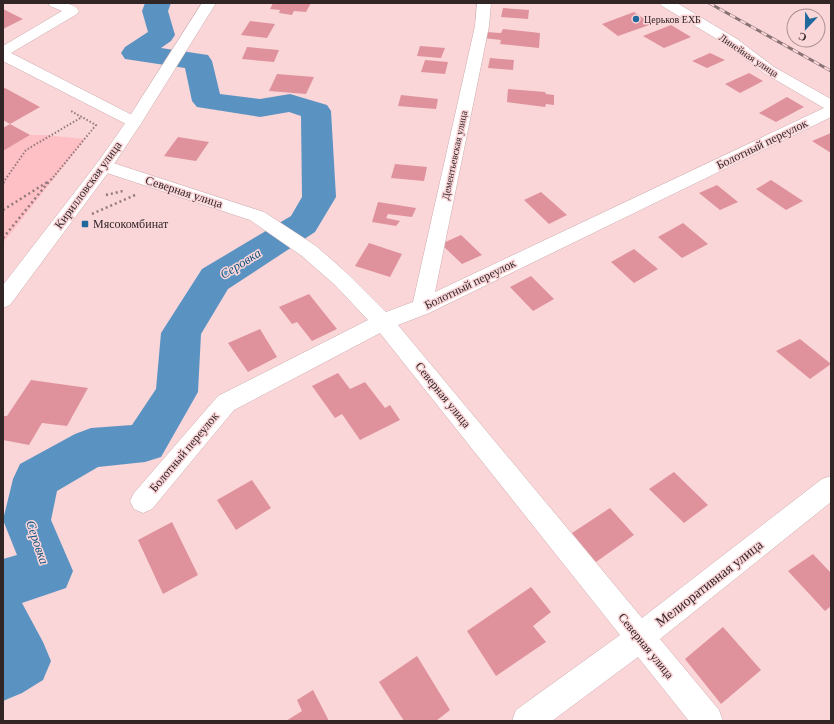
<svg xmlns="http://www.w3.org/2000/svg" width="834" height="724" viewBox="0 0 834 724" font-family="'Times New Roman',serif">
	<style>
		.green { fill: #febfc5 }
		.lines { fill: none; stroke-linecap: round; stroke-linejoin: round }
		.river { fill: #5a93c2; fill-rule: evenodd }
		.building { fill: #df929b }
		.minor-casing { stroke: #cdabae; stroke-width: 1 }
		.major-casing { stroke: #cdabae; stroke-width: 1 }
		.path-far1 { stroke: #91797b; stroke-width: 2; stroke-dasharray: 1.5 2; stroke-linecap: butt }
		.path { stroke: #91797b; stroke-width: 2.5; stroke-dasharray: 2 3; stroke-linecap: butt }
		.minor { fill: #fff; fill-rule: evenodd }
		.major { fill: #fff; fill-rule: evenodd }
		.rail-casing { stroke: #897274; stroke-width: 3 }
		.rail { stroke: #fad6d9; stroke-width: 2; stroke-dasharray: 6; stroke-linecap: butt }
		.poi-dot { fill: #21699d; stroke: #fad6d9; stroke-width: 1.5 }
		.labels { text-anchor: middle; stroke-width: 3; stroke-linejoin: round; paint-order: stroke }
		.far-poi-label { font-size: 10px; fill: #322526; stroke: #fad6d9; text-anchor: start }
		.far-street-label { font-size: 10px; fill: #322526; stroke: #fad6d9 }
		.street-label { font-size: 12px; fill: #322526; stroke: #fad6d9 }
		.poi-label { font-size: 12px; fill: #322526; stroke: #fad6d9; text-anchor: start }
		.water-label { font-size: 13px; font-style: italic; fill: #115381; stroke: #fad6d9 }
		.near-street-label { font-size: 14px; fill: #322526; stroke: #fad6d9 }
	</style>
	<rect width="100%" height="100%" fill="#fad6d9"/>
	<path class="green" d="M30,135H44L85,139L3,243V151Z"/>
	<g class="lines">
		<path class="river" d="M145,3H171L168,11L175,35L171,41L161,48L208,55L212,61L220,94L260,99L290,94L327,105L331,111L336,197L315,232L228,289L201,334L198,392L161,457L145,462L98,467L57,491L51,520L73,571L66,588L22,603L43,642L51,661L43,680L22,693L3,701V559L17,555L3,520L13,479L20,464L75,434L91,428L132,425L156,389L161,333L202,269L291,216L302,197L301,116L289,112L260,117L197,107L192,101L185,68L125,59L121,53L125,47L148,32L142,11Z"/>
	</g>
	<path class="building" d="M273,3H311L306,12L294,11L292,15L279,13L280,10L270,9Z
		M503,8L529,10L528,19L501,17Z
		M3,9L23,19L3,29Z
		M634,12L652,24L618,36L602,24Z
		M250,21L275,24L267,38L241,35Z
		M671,25L691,37L664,48L643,36Z
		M503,29L540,33L539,48L500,44L501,40L483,38L485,32L501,33Z
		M420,46L445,48L441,58L417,56Z
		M247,47L279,50L274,62L242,59Z
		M710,53L725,60L707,68L692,61Z
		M490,58L514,60L513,70L488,68Z
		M425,60L448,62L445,74L421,72Z
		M749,73L763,81L740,93L725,84Z
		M277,74L314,77L306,94L269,91Z
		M3,87L40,107L10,124L3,120Z
		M508,89L545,92L546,94L554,95V105L546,104L545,107L507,102Z
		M401,95L438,99L436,109L398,106Z
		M787,97L804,107L776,122L759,113Z
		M10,124L30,135L3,151V128Z
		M831,133V153L812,141Z
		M178,137L209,142L196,161L164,156Z
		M395,164L427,167L424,181L391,178Z
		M771,180L803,201L786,210L756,189Z
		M717,185L738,202L720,210L699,193Z
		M541,192L567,215L549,224L524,200Z
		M378,202L416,208L412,217L388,214L386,218L400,221L396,226L372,222Z
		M683,223L708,244L682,258L658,237Z
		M461,235L482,255L462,264L441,244Z
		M369,243L402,254L390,277L355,266Z
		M634,249L658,269L634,283L611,262Z
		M531,276L554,299L533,311L510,287Z
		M309,294L337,329L312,341L297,322L292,324L279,307Z
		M260,329L277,357L248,372L228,343Z
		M800,339L831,364L810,379L776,351Z
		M338,373L350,389L365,382L385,408L390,405L400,420L360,440L342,414L335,418L312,386Z
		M31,380L88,388L67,426L42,423L29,445L3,440V416H7Z
		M674,472L708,505L684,523L649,489Z
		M252,480L271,508L236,530L217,500Z
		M610,508L634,535L596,562L572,533Z
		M172,522L198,575L163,594L138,540Z
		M813,554L831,573V606L825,611L788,571Z
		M531,587L551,612L533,626L546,642L496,676L467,631Z
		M723,627L761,670L721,704L685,659Z
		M417,656L450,710L436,721H404L379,682Z
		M313,690L329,721H286L302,711L297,700Z"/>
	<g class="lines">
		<g class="minor-casing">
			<path id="minor" d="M48,3C59,3 72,1 79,11L77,14L11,53L140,119L142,122L140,125L134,127L128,125L3,61V46L62,11L50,6Z
				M477,3H491L489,26L435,292L824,108L764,73L727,45L662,6L660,3H677L737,39L774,67L831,99V117L429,313L398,325L642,618L822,479L831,476V502L660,639L719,710L723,721H689L638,657L552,721H512L516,710L620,635L380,333L234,410L152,509L143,513L134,509L130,501L134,493L218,396L368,320L335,285L302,256L250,220L98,170L95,166L98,162L104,160L110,162L264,212L316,246L349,275L386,312L413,302L475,26Z"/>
		</g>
		<g class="major-casing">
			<path id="major" d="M202,3H216L142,122L110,170L10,305L3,308V285L98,162L126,122Z"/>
		</g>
		<path class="path-far1" d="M5,180L26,150L82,117
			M51,180L96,125L71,111"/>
		<path class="path" d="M3,183L6,179
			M106,195L123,191
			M3,210L49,181
			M92,214L135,195
			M3,238L51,179"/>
		<use href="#minor" class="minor"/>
		<use href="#major" class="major"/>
		<g class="rail-casing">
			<path id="rail" d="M709,3L831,71"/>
		</g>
		<use href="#rail" class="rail"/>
	</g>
	<g class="poi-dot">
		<circle cx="636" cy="19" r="4"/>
		<rect x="81" y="220" width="8" height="8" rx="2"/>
	</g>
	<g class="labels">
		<g class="far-poi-label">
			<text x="644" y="23">Церьков ЕХБ</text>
		</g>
		<g class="far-street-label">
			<text transform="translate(749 55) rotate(34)" y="4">Линейная улица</text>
			<text transform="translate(454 155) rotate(-78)" y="4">Дементьевская улица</text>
		</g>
		<g class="street-label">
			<text transform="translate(762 144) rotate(-26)" y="4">Болотный переулок</text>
			<text transform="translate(88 185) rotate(-54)" y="4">Кирилловская улица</text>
			<text transform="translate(184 192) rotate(18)" y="4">Северная улица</text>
			<text transform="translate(470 284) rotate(-26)" y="4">Болотный переулок</text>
			<text transform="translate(443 395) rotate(51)" y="4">Северная улица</text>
			<text transform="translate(184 452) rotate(-50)" y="4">Болотный переулок</text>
			<text transform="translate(646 646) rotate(51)" y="4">Северная улица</text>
		</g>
		<g class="poi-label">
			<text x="93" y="228">Мясокомбинат</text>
		</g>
		<g class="water-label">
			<text transform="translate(240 263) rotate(-32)" y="5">Серовка</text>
			<text transform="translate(38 542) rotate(71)" y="5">Серовка</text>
		</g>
		<g class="near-street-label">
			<text transform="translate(709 583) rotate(-38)" y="5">Мелиоративная улица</text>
		</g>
	</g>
	<rect width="834" height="724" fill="none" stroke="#322526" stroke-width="8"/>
	<g transform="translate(806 28) rotate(202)"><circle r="19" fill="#fad6d9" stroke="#aa8f91"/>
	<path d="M0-3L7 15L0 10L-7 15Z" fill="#21699d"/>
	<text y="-6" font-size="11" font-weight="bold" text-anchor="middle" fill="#322526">С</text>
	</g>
</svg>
